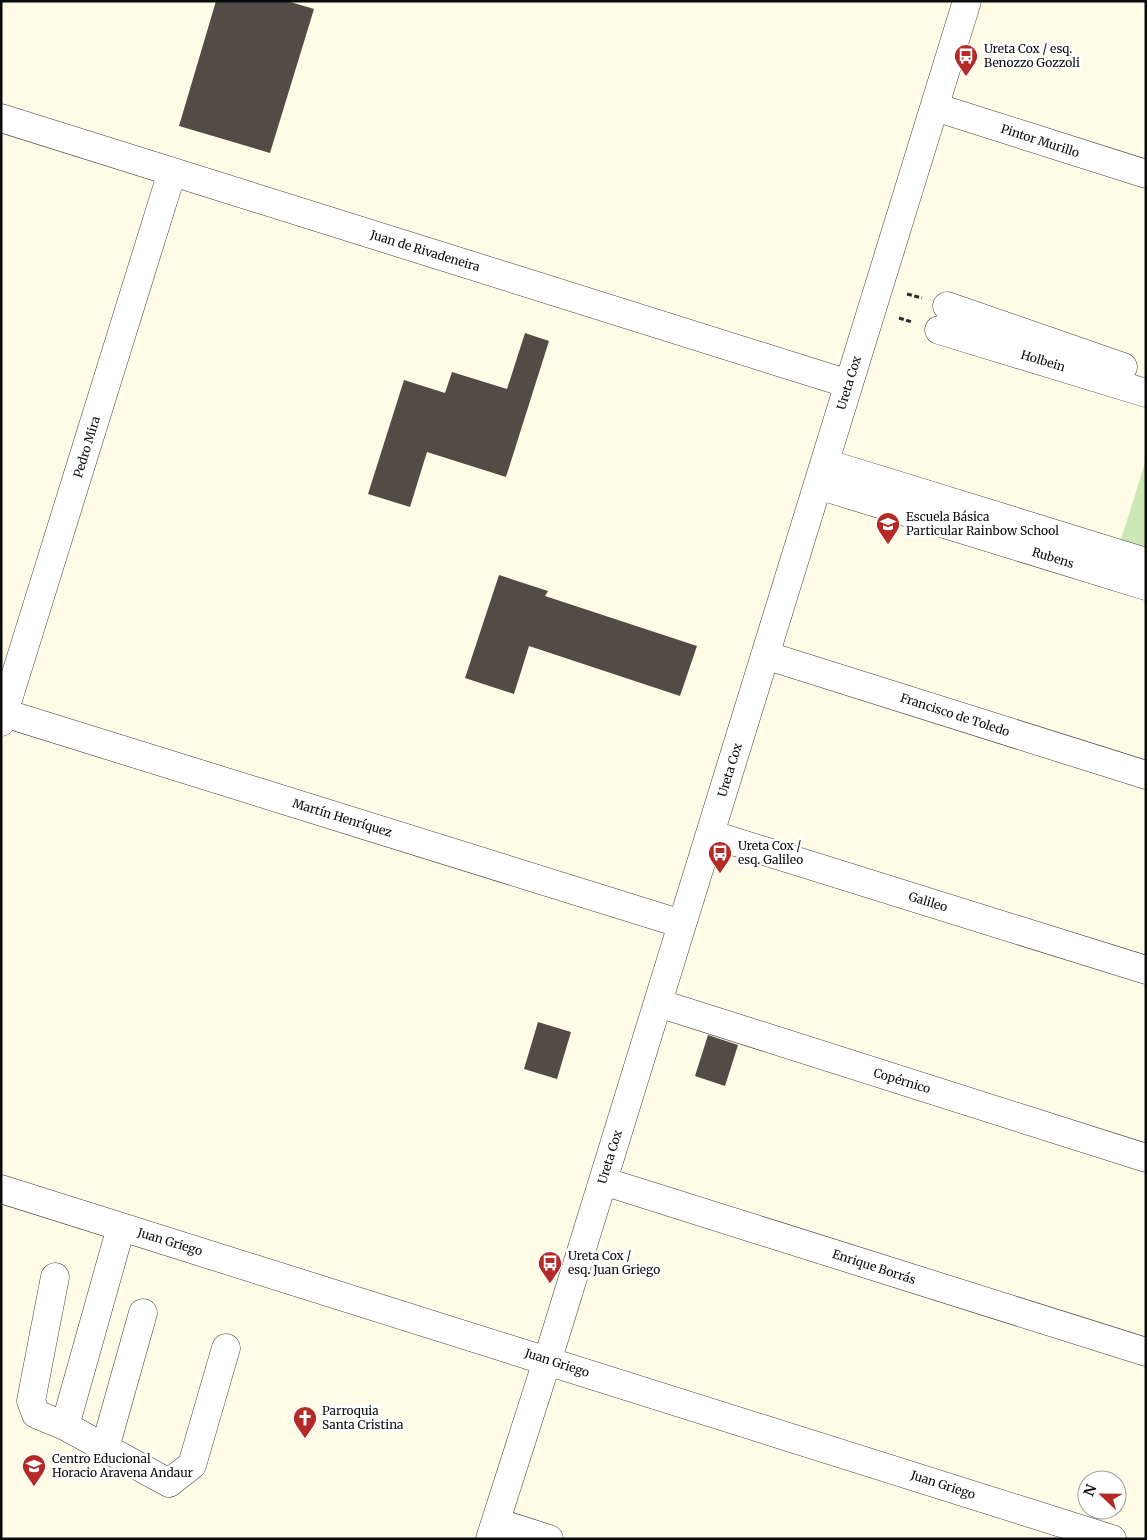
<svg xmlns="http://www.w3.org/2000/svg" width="1147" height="1540" viewBox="0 0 1147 1540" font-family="Merriweather,serif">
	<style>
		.green { fill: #cbe7b3 }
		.building { fill: #524c47 }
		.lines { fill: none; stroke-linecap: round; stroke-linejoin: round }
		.minor-casing { stroke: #3d3d3d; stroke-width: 29 }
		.path { stroke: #2c2c2c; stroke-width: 3; stroke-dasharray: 5 2.5; stroke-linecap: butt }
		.minor { stroke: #fff; stroke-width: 28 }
		.labels { text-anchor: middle; stroke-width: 5; stroke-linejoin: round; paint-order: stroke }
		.poi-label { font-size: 12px; fill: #0a0a0a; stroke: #fff; text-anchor: start }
		.street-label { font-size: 12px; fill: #0a0a0a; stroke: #fff }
	</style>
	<rect width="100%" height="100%" fill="#fffbe7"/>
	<path class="green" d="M1146,460V557L1118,549Z"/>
	<path class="building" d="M216,1H287L314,9L270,153L179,126Z
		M525,333L549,341L506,477L427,452L410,507L368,494L404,380L445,393L452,372L507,389Z
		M499,575L548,591L545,596L697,646L680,696L529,646L514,694L465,678Z
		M538,1022L571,1032L557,1079L524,1069Z
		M708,1035L738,1045L725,1086L695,1076Z"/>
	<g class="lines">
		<g class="minor-casing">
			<path id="minor" d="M935,107L1146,174
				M1,118L849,384
				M947,306L1123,367
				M939,330L1146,393
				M825,463L1146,562
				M818,485L1146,586
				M765,655L1146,775
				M1,712L682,924
				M1,722L172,172
				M710,834L1146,970
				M658,1003L1146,1158
				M603,1181L1146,1352
				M1,1189L1112,1539
				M55,1277L31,1401L36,1414L65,1426L169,1483L192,1465L226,1348
				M65,1426L121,1227
				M105,1448L143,1313
				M496,1522L549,1539
				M490,1539L555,1336L967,1"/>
		</g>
		<path class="path" d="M907,294L922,298
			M899,318L912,322"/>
		<use href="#minor" class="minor"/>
	</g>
	<defs>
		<g id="bus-pin" transform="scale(1.25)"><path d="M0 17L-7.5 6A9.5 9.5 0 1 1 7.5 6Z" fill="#b52926" stroke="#fff"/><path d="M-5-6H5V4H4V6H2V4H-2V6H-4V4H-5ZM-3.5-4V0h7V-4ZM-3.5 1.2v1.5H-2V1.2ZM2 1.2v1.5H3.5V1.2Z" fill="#fff"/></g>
		<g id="school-pin" transform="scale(1.25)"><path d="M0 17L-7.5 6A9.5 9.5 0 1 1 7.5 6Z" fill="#b52926" stroke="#fff"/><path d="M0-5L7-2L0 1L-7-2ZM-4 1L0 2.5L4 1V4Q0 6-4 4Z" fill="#fff"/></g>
		<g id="church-pin" transform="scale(1.25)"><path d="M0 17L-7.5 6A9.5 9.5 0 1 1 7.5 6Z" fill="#b52926" stroke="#fff"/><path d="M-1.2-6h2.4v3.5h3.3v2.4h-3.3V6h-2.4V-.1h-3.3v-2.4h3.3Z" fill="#fff"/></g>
	</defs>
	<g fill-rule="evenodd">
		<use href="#bus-pin" x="966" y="56"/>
		<use href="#school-pin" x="888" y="524"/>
		<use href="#bus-pin" x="720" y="853"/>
		<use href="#bus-pin" x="550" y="1263"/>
		<use href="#church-pin" x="305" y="1418"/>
		<use href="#school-pin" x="34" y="1466"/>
	</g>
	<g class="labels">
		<g class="poi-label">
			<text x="984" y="53">Ureta Cox / esq.<tspan x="984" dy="14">Benozzo Gozzoli</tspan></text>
			<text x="906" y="521">Escuela Básica<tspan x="906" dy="14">Particular Rainbow School</tspan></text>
			<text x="738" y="850">Ureta Cox /<tspan x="738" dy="14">esq. Galileo</tspan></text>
			<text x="568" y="1260">Ureta Cox /<tspan x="568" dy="14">esq. Juan Griego</tspan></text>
			<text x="322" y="1415">Parroquia<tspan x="322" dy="14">Santa Cristina</tspan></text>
			<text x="52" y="1463">Centro Educional<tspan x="52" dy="14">Horacio Aravena Andaur</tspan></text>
		</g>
		<g class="street-label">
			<text transform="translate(1040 141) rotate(18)" y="4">Pintor Murillo</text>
			<text transform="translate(425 251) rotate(17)" y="4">Juan de Rivadeneira</text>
			<text transform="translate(1043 361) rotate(17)" y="4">Holbein</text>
			<text transform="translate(849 383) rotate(-73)" y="4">Ureta Cox</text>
			<text transform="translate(87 447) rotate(-73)" y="4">Pedro Mira</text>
			<text transform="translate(1053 558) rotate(17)" y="4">Rubens</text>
			<text transform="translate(955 715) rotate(18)" y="4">Francisco de Toledo</text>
			<text transform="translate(730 770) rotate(-73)" y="4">Ureta Cox</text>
			<text transform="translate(342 818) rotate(17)" y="4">Martín Henríquez</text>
			<text transform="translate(928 902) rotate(17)" y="4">Galileo</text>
			<text transform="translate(902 1081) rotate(17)" y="4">Copérnico</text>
			<text transform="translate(610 1157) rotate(-73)" y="4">Ureta Cox</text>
			<text transform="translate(170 1242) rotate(17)" y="4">Juan Griego</text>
			<text transform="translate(874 1267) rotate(18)" y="4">Enrique Borrás</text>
			<text transform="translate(557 1363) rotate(18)" y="4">Juan Griego</text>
			<text transform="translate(943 1485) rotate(18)" y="4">Juan Griego</text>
		</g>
	</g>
	<rect width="1147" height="1540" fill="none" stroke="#0a0a0a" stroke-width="5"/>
	<g transform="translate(1102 1495) rotate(292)"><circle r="24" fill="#ffffff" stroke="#9d9d9d"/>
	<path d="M0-4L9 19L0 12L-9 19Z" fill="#b52926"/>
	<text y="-8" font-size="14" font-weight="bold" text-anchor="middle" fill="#0a0a0a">N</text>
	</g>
</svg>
